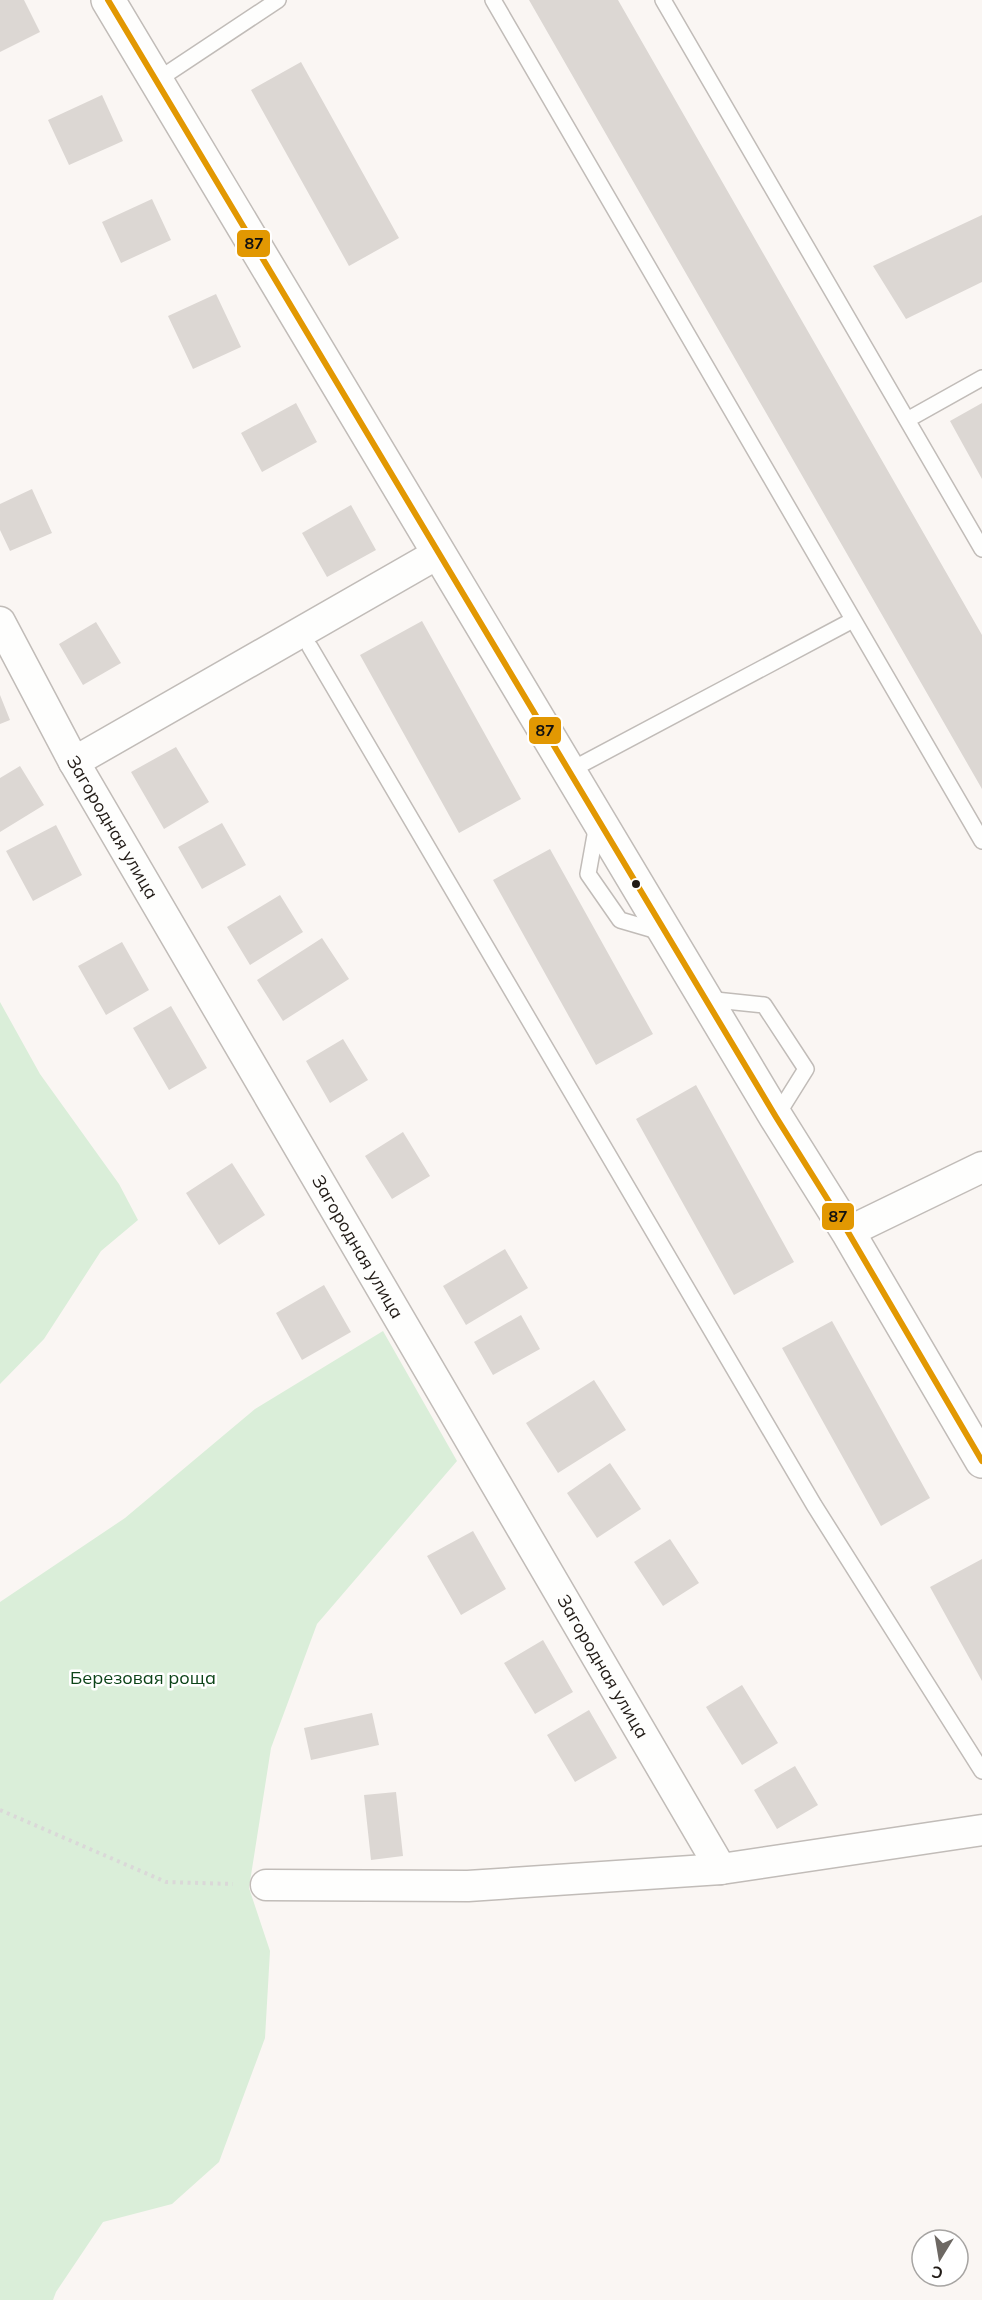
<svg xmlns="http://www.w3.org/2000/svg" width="982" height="2300" viewBox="0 0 982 2300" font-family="Mulish,sans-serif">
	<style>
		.green { fill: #daeed9 }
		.building { fill: #dcd7d3 }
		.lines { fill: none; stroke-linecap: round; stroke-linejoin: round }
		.lane-casing { stroke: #c1bcb8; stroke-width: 18 }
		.street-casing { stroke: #c1bcb8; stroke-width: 33 }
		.secondary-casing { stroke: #c1bcb8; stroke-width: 36 }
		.path { stroke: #dad8d8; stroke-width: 4; stroke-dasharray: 3 4.5; stroke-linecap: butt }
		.lane { stroke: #fefefd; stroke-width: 15 }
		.street { stroke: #fefefd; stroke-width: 30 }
		.secondary { stroke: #fefefd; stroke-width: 33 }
		.bus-1-casing { stroke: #fff; stroke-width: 10 }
		.bus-1 { stroke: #e29802; stroke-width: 6 }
		.bus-dot { fill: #211b16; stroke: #fff; stroke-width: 2 }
		.labels { text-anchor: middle; stroke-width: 5; stroke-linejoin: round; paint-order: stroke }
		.street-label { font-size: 18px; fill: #211b16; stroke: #fff }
		.park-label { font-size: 18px; fill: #0c4418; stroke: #fff }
		.line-badge { stroke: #fff; stroke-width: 2 }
		.pale-badge-label { font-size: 16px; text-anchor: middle; font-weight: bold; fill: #111 }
	</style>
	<rect width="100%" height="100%" fill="#faf6f3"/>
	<path class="green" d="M0,1002L40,1074L119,1184L138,1220L101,1251L44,1339L0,1384Z
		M383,1331L457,1461L317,1624L271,1748L249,1888L270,1951L265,2038L219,2162L172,2204L103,2222L56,2292L53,2300H0V1602L125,1518L255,1409Z"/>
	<path class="building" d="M0,0H24L40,32L0,52Z
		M529,0H618L982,635V789Z
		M301,62L399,238L349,266L251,90Z
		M102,95L123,141L69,165L48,120Z
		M152,199L171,240L121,263L102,222Z
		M982,215V282L906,319L873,266Z
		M216,294L241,347L193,369L168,316Z
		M296,403L317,442L262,472L241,433Z
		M982,403V479L950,421Z
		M32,489L52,533L10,551L0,530V504Z
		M351,505L376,550L327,577L302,533Z
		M422,621L521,799L459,833L360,655Z
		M96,622L121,663L83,685L59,644Z
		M0,695L10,720L0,724Z
		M176,747L209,802L164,829L131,772Z
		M20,766L44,805L0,832V778Z
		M222,823L246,865L202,889L178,847Z
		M56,825L82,875L33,901L6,851Z
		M550,849L653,1034L596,1065L493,880Z
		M280,895L303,932L250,965L227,927Z
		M322,938L349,979L283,1021L257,980Z
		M122,942L149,990L106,1015L78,966Z
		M171,1006L207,1068L169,1090L133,1028Z
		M343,1039L368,1080L330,1103L306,1061Z
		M696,1085L794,1262L734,1295L636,1119Z
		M403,1132L430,1176L392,1199L365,1156Z
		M232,1163L265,1215L219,1245L186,1193Z
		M505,1249L528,1288L466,1325L443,1286Z
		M324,1285L351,1332L302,1360L276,1313Z
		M521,1315L540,1349L493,1375L474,1342Z
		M832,1321L930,1498L881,1526L782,1348Z
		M594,1380L626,1430L558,1473L526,1423Z
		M610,1463L641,1509L597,1538L567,1493Z
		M473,1531L506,1589L461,1615L427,1556Z
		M670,1539L699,1583L663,1606L634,1562Z
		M982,1559V1681L930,1587Z
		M543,1640L573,1692L535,1714L504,1663Z
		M742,1685L778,1743L742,1765L706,1707Z
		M589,1710L617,1758L575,1782L547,1735Z
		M372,1713L379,1745L311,1760L304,1728Z
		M795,1766L818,1805L777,1829L754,1790Z
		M396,1792L403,1856L371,1860L364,1795Z"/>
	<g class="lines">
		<g class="lane-casing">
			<path id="lane" d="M493,0L982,841
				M663,0L982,549
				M156,81L278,0
				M907,420L982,378
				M310,647L814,1505L982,1771
				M569,771L853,620
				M597,824L588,874L620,920L661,932
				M706,999L764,1005L806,1069L776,1117"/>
		</g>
		<g class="street-casing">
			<g id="street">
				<path id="s1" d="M0,622L74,762L721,1869"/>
				<path d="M74,762L439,553"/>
				<path d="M848,1232L982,1167"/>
				<path d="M266,1885L468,1886L721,1869L982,1830"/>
			</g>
		</g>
		<g class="secondary-casing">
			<path id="secondary" d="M108,0L776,1117L848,1232L982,1461"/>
		</g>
		<path class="path" d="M0,1810L166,1882L233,1884"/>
		<use href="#lane" class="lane"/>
		<use href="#street" class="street"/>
		<use href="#secondary" class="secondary"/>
		<g class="bus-1-casing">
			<path id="bus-1" d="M108,0L776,1117L848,1232L982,1461"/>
		</g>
		<use href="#bus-1" class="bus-1"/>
	</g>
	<circle class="bus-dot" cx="636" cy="884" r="5"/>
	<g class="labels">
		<g class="street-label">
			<text dy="6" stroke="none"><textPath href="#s1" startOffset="234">Загородная улица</textPath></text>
			<text dy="6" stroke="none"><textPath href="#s1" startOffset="720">Загородная улица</textPath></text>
			<text dy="6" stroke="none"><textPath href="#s1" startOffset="1206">Загородная улица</textPath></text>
		</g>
		<g class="park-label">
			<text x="143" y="1684">Березовая роща</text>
		</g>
	</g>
	<g class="line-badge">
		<rect x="236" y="229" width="35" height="29" rx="6" fill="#e29802"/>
		<rect x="528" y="716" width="34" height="29" rx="6" fill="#e29802"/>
		<rect x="821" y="1202" width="34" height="29" rx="6" fill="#e29802"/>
	</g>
	<g class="pale-badge-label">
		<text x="254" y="249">87</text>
		<text x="545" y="736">87</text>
		<text x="838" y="1222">87</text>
	</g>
	<g transform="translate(940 2258) rotate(191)"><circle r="28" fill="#ffffff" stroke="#a6a4a2" stroke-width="1.5"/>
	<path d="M0-4.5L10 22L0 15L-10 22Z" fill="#6d6863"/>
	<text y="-9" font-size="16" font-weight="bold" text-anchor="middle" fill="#211b16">С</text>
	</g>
</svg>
